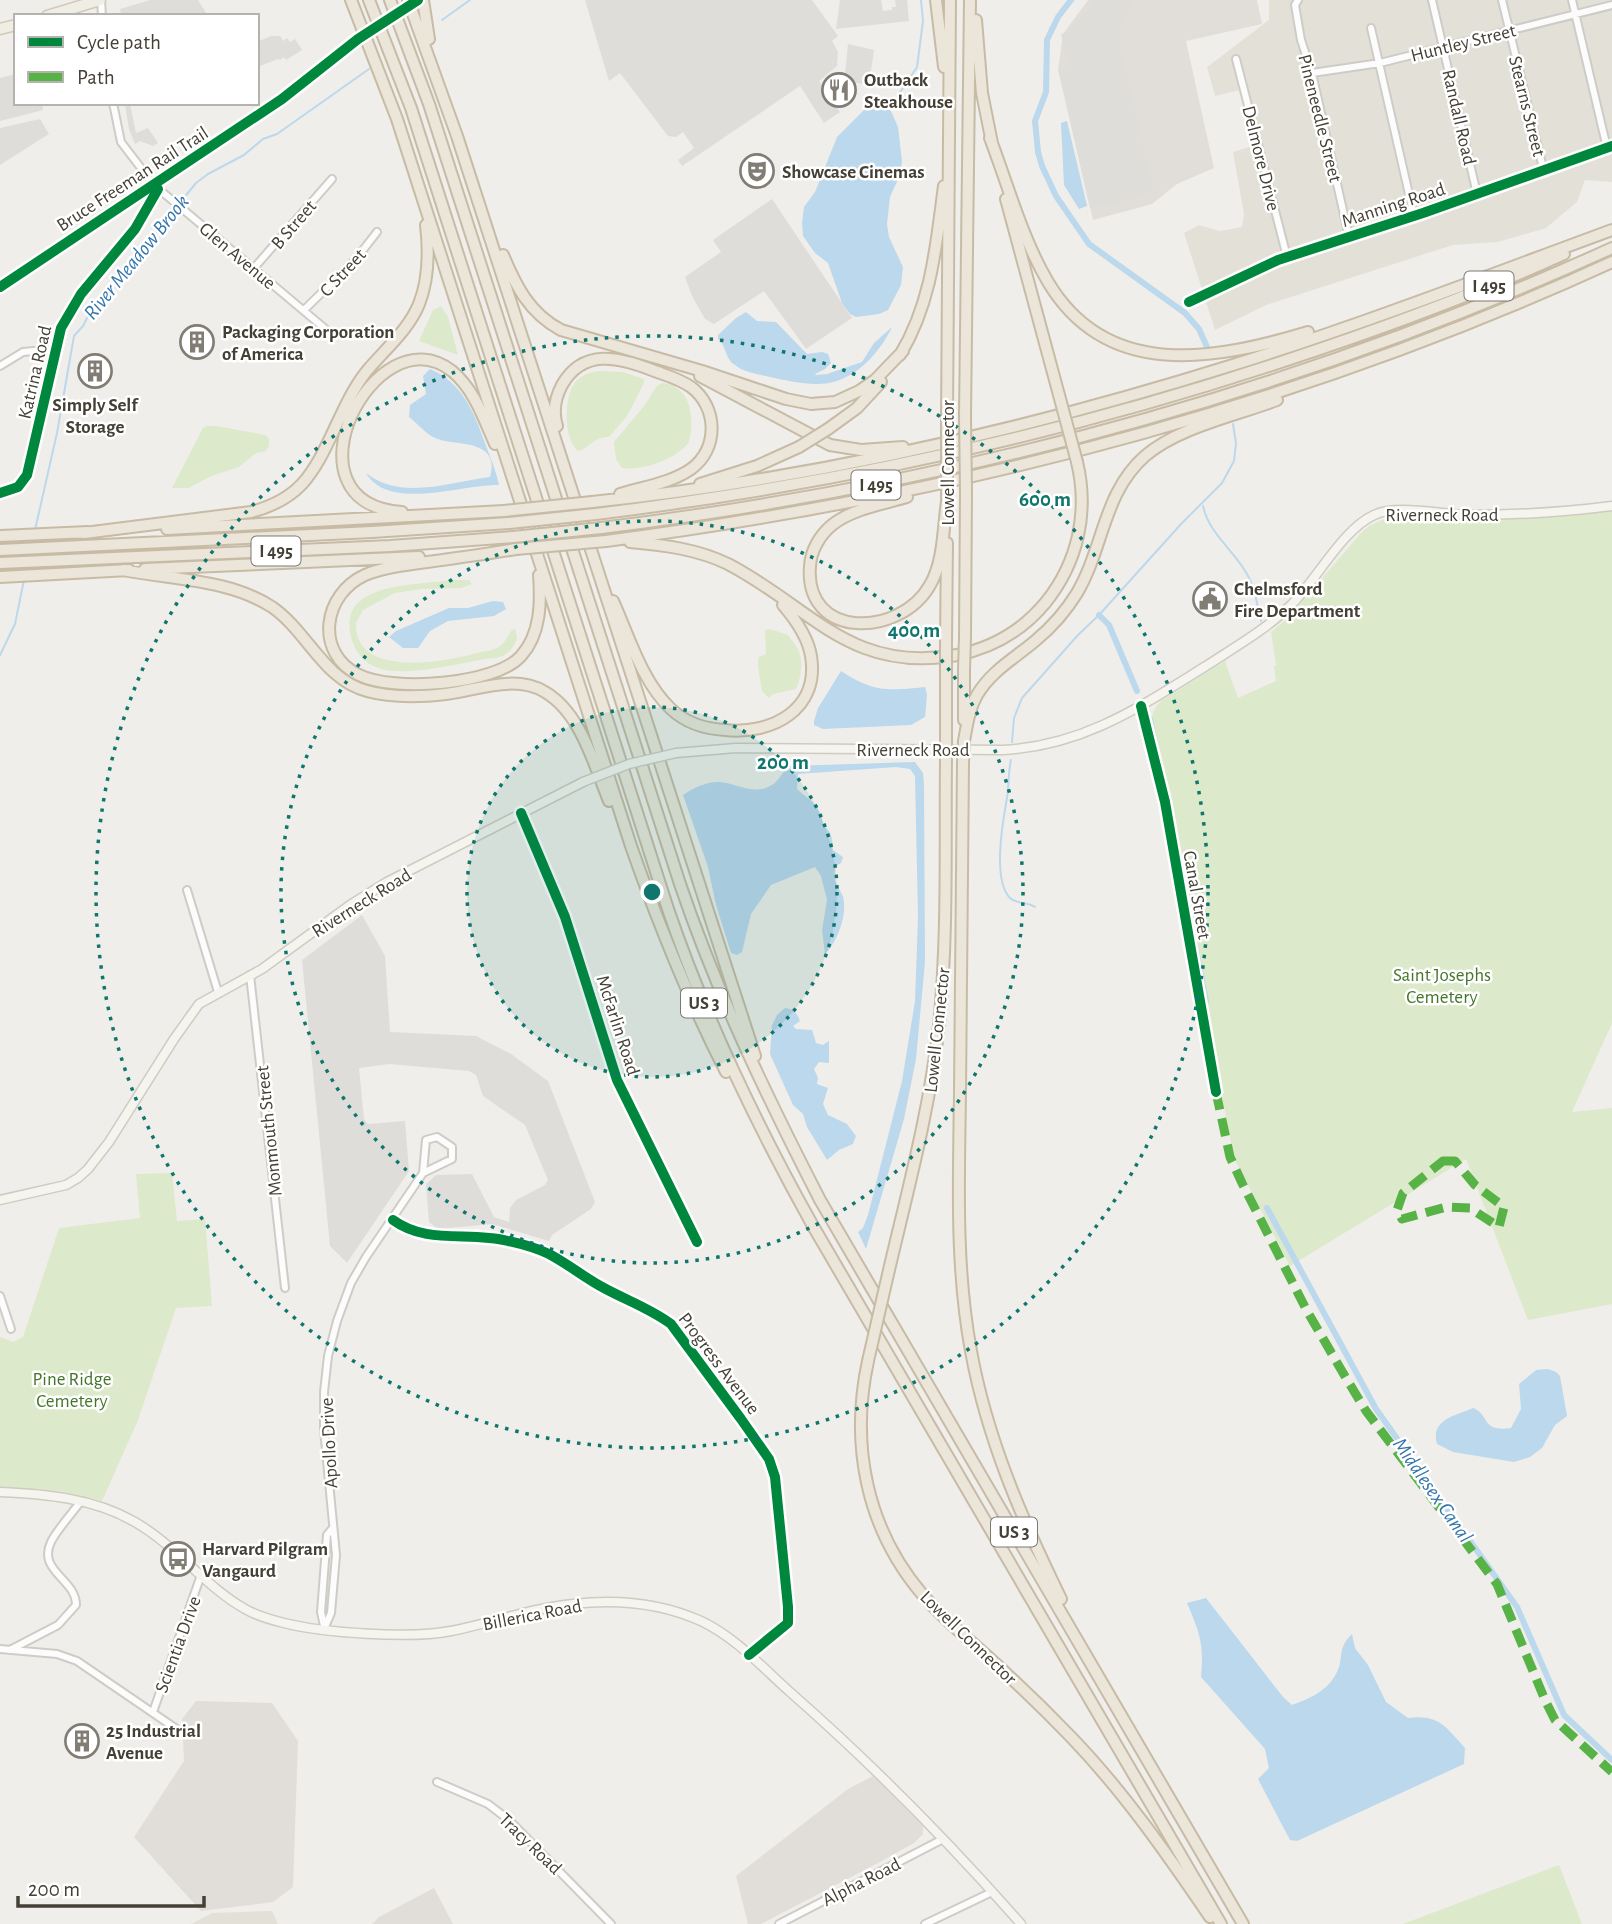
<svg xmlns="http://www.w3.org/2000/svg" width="1612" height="1924" viewBox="0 0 1612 1924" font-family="'Alegreya Sans',sans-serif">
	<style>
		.residential { fill: #e3e0d7 }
		.industrial { fill: #e1ded9 }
		.green { fill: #dce9cb }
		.parking { fill: #dfddd9 }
		.water { fill: #bcd8ec }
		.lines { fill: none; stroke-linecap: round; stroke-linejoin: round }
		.stream { stroke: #bcd8ec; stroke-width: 2 }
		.canal { stroke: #bcd8ec; stroke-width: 6 }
		.minor-casing { stroke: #ceccc7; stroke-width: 10 }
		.secondary-casing { stroke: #cecbc1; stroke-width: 11 }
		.primary-casing { stroke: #d1cab8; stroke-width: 13 }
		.motorway-casing { stroke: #c7bba6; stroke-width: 14 }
		.minor { stroke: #fdfcfc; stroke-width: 6 }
		.secondary { stroke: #f6f4ef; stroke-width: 8 }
		.primary { stroke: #f0ede4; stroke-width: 10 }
		.motorway { stroke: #ebe6d9; stroke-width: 10 }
		.secondary-bridge-casing { stroke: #cecbc1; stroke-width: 11; stroke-linecap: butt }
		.motorway-bridge-casing { stroke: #c7bba6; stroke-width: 14; stroke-linecap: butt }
		.secondary-bridge { stroke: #f6f4ef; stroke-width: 8 }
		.motorway-bridge { stroke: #ebe6d9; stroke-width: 10 }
		.quiet { stroke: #57b346; stroke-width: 9; stroke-dasharray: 18 9; stroke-linecap: butt }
		.cycleway-casing { stroke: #fff; stroke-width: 15 }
		.cycleway { stroke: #00873e; stroke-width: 10 }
		.ring { fill: none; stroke: #0f766e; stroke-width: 3.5; stroke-dasharray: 3.5 7 }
		.labels { text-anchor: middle; stroke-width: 5; stroke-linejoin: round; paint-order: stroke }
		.shield { fill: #fff; stroke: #7d7972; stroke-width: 2 }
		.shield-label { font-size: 18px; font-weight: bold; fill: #454036 }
		.street-label { font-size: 19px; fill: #454036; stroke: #fff }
		.poi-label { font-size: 19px; font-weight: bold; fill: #454036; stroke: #fff; text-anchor: start }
		.park-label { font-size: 19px; fill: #45752b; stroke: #fff }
		.water-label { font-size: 21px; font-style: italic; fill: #3376ad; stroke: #fff }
		.centre { fill: #0f766e; stroke: #fff; stroke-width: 3.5 }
		.ring-label { font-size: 21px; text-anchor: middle; font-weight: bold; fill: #0f766e; stroke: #fff; stroke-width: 5; stroke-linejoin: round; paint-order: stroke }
	</style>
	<rect width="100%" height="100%" fill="#f0eeea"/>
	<path class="residential" d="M1269,0H1612V182L1585,180L1577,202L1546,228L1498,242L1453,245L1266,305L1215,330L1184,233L1199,225L1220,231L1242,227L1244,214L1233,152L1255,145L1240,90L1215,96L1207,67L1269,20Z
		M272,1911L278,1924H191L212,1913Z"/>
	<path class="industrial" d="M1088,0H1257L1262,24L1186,41L1214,168L1177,184L1152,204L1093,220L1058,70L1063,34Z
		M196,1701L272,1703L298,1741L293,1887L273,1902L201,1911L134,1837L184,1761L182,1719Z
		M873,1776L923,1826V1834L914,1843L878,1863L761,1924H748L736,1876L848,1789Z
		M434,1888L453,1924H372L379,1917Z"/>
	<path class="green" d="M441,306L448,317L458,355L419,341L433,310Z
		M598,371L623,372L644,379V383L627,416L609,437C592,437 591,448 578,451C563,438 563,394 577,380C583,375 590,372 598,371Z
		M662,383C691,386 695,417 689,442C677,459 643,471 622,468L616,459L614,442L645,405L656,387Z
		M216,426L265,435L269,439V446L266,451L256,453L239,467L211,476L189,488H172L203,428L207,426Z
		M1612,511V1023L1572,1112L1612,1108V1304L1528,1320L1466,1159L1290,1266L1234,1158L1152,734C1152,721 1150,711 1161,701L1225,661L1238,698L1276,681L1274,666L1276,665L1271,632L1288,618L1361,533L1369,526L1382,520L1397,517L1477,521Z
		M451,580H469L472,584L461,588L421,589L395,593L363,610L356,623C354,679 445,662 477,653C484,651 492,651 499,647C505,643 508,636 512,630L515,629L517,637C515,646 509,654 500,657C494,659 486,658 479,660C454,665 402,677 378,668C364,663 355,652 351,637C337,581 417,586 451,580Z
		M770,629L788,635C792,641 799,648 800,655C803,664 800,681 796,689L773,694L769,698L762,691C761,682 756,664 759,657L766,654L765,630Z
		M172,1173L177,1221L205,1219L212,1306L176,1308L138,1420L102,1501L61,1491L0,1487V1337L13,1342L23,1337L59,1228L140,1218L136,1174Z
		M1559,1865L1582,1924H1403Z"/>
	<path class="parking" d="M150,0H198L208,16H116L121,15L120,9Z
		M585,0H812L838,36L832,41L838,52L837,66L819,81L840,112L824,123L800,86L682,166L678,160L694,148L683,132L676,137L668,136L620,73L609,81Z
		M840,0H881L883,11L892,10V7H896L895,0H907L909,21L836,29Z
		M1095,0H1135L1120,30V47L1153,186L1149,193L1139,198L1090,208L1059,71L1069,68L1061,34L1070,32Z
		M271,36H280L283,41L287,38L290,42L295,39L302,50L286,60L284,57L280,60L278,59L257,67V42Z
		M848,44L874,50L869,85L851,82L845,73Z
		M16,74V103H42L43,110L0,121V78Z
		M130,104L136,133L148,128L158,143L153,146L140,141L135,144L129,129L125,105Z
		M40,119L49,134L0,165V128Z
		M772,199L852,318L806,349L764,291L714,324L705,319L692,296L685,277L721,252L713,240Z
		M362,915L385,956L390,1032L476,1036L511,1054L548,1081L595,1202L591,1209L552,1235L549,1241L492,1224L438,1229L429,1222L426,1184L436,1175L472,1174L494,1217L509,1222L510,1208L516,1200L545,1185L548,1180L525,1125L483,1096L476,1075L469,1071L389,1064L359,1068L364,1119L368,1124L405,1121L409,1171L347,1263L330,1246L302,960Z"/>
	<path class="water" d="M876,104L884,106L891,111L898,127L902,161L900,175L890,197L887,224L889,237L903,267L901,285L888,310L879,314L856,317L850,314L842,303L828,263L815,253L803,236L802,223L804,207L815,192L837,137L866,108Z
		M1067,121L1087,206L1079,209L1064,185L1061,123Z
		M746,312L757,321L776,322L807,354L822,352L828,354L831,363L825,369L815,374L816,375L827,374L862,362L874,343L892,327C881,351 857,378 829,383C809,386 789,381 770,377C758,374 745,373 735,365C725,359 727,347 718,339V335L736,318Z
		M430,369C462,382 474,412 485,443C490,457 496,470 499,485C462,484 389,512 366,473C401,501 450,482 490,477C501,437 454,447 435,438C426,434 417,423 409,417L410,405L426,394L423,376Z
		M493,601L503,602L506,609L494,616L448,621L430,631L418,648H403L389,637L396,631L449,608H468Z
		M841,671C873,692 887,691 925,687L927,695L925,717L911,725L823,729L814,725V721L818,708Z
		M915,762L923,773L924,785L925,962L916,1059L904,1119L866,1249L858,1232L863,1228L868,1215L902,1081L915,1001L918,917L915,776L910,769L896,767L798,774L797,789C811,802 820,803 823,825C833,832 832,840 833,850L843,857L841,863L836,866C830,881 840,887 843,897C848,914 837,943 825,954L822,930L827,900L821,876L815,867L771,885L751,914L742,952L737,955L731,953L716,905L708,867L683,795C694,787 712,779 726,783C740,786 756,794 770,786C779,782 782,772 788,766Z
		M785,1008C794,1009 797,1013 800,1021L793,1026L796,1029L812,1030L816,1043L823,1045L829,1041V1063L819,1062L814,1069L818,1078L817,1084L828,1088L823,1104L828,1115L847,1124L856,1136L853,1144L839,1150L827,1160L807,1127L803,1114L793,1105L770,1054L772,1025L777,1015Z
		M1548,1369L1556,1372L1560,1376L1567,1416L1555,1425L1542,1448L1530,1457L1514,1462L1453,1452L1437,1444C1430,1419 1456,1416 1473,1408C1489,1413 1481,1433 1511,1428L1521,1409L1519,1384L1536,1370Z
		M1206,1598L1283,1697L1292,1705C1309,1699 1327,1691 1336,1674C1345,1658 1336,1649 1352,1634L1355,1648L1368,1665L1386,1702L1408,1718C1439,1714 1446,1727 1465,1748L1464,1764L1297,1841L1290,1840L1258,1779L1269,1768L1265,1749L1201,1677C1204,1643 1200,1634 1187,1603Z"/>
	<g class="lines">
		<path class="stream" d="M442,20L470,0
			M889,109L917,67L923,21L921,0
			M179,204L196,183L208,174L244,155L263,139L277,134L369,69
			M1203,506C1209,534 1234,550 1247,574C1256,589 1257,606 1261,621
			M35,530L57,433L74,336L83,326L94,304L176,209
			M0,655L15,624L24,580
			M1012,742L1014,718L1022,698L1078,635L1099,615L1182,523L1222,483L1234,461L1236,443L1233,424
			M1011,760C1008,773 1009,785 1007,798C1003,820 992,880 1010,898C1016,904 1028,902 1035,907"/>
		<path class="canal" d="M1071,0L1058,17L1047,40L1046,92L1035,121L1038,152L1042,166L1056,196L1089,244L1185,313L1199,329L1207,347
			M1099,615L1109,625L1137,691
			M1150,719L1166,797
			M1174,838L1206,1001
			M1267,1208L1376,1409L1517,1607L1564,1715L1612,1760"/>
		<g class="minor-casing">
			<path id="minor" d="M101,0L102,16
				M1298,0L1295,5L1301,40L1312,73L1349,237
				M1432,0L1477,194
				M1502,0L1544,172
				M1572,0L1607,148
				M1371,28L1414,216
				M1236,59L1287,257
				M1312,73L1380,63L1612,5
				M113,103L121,142L154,185L329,332
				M254,268L332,179
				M1189,302L1278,260L1423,213L1612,146
				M304,310L356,259L377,232
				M0,366L23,352L55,349
				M0,493L18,487L27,475L61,328L81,294L135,229L158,189
				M1141,706L1165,802L1216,1092
				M521,813L565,917L617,1080L697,1242
				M187,890L218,992
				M250,975L285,1288
				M393,1220C427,1245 469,1231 508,1241C522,1244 536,1248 549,1254C568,1264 585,1278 604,1288C626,1300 651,1309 671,1324L741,1419L769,1459L775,1477L788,1607V1623L749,1655
				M0,1296L11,1329
				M324,1626L321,1612L327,1535L332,1529
				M324,1629L331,1613L336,1555L324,1429V1392L328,1356L337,1321L351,1283L366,1257L423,1173L452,1159V1147L437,1137L426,1140L423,1173
				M0,1649L57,1654L77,1661L178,1730
				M10,1650L58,1625L76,1605C76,1579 37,1571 51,1542C56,1531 73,1512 81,1501
				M153,1712L201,1575
				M437,1782L488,1804L509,1820L611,1924
				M779,1924L943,1839
				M925,1924L992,1892"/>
		</g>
		<g class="secondary-casing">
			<path id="secondary" d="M676,753L736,748L1003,750C1083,746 1140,707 1206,666C1235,647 1267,629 1292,604C1317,579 1343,529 1374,515C1397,504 1443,515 1469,515C1516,515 1565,512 1612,506
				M0,1200L66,1185L78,1178L88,1169L109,1142L174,1039L199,1004L262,969L350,905L387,882L583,782
				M0,1492C45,1494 93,1498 133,1521C175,1544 204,1586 245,1609C257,1616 272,1620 284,1623C324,1633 411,1639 451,1631C492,1623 531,1608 573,1604C616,1599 661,1603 701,1621C735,1637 762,1667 790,1692C872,1764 949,1842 1021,1924"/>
		</g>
		<g class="primary-casing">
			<path id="primary" d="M47,16L100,0
				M0,29L16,25"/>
		</g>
		<g class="motorway-casing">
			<path id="motorway" d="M351,0L397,119L631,846C658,923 689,1000 726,1072
				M369,0L411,108L668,909C706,1020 756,1124 813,1226L1221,1924
				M390,0L429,104L680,884C717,993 767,1097 820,1200L1243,1924
				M408,0L457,136L755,1056
				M423,0L429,39
				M936,0L944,67
				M976,20L982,93L992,143
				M990,138C1008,185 1022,238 1048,282C1107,381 1215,360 1308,332
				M1006,199L1059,395
				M503,255C516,286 529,313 561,330L702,371L786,399L811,404L835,402L859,391L875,380L903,351
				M900,355C932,302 936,245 944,186
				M700,376L830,445L861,450L903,447
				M965,416L970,0
				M947,419L950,0
				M557,426C553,413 555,398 562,385C583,348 619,357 652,370C665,375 680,379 691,387C718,407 719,449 691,469C671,483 643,487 620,494
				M828,429L857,408L881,382
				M700,484L757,466L799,447
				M907,497C883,504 852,509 832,525C820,535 811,550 810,566C804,640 900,638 930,585C944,561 943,528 947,501
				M592,502C812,479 1026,430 1236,364C1363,324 1487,276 1612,230
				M402,512C277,504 375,311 452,371C474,389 484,419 495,444
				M596,514C832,485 1062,435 1287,360C1381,329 1474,295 1564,254
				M601,528C950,485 1292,394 1612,248
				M167,529L504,511
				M84,533L251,512C270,507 288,499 302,484C329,454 340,405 366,372C384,350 408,331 419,304C429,279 429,251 426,225
				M0,536L88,532
				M606,541C953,496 1294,408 1612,262
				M630,542C664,545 697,549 728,564C811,607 850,674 957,655C992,648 1023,630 1046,602C1078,562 1089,512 1077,462
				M516,549C486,554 457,558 427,562C406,565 384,567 365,575C323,594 314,653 359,675C393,692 495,685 521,656C541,634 541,602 539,575
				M0,550L372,532L509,523
				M0,563L390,546L513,537
				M145,569L419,557
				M123,570C173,580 229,579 272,607C307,631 324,680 367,691C392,698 420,697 446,694C478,690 515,674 545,692C581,713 594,765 609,801
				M0,577L129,570
				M613,601C629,636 642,682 671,709C686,723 705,729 725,730C771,735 820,710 811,656C808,637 795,619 783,605
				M965,637L966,492
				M946,642L947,543
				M964,720V670
				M946,740V673
				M964,741C967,725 969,709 977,695C991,671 1015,658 1035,641C1052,627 1066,611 1077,593C1104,547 1103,493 1145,456C1179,427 1235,416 1277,400
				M963,763C962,873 961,982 960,1092C959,1178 955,1265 971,1351C987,1439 1022,1519 1061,1599
				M889,1270C908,1189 930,1108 939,1025C948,937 945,848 946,759
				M868,1361C850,1444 866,1528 922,1594C941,1617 965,1636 987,1656C1016,1682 1044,1709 1071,1737C1124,1792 1167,1854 1210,1917"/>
		</g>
		<use href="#minor" class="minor"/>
		<use href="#secondary" class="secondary"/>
		<use href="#primary" class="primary"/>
		<use href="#motorway" class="motorway"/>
		<g class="secondary-bridge-casing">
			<path id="secondary-bridge" d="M583,782L629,764L676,753"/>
		</g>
		<g class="motorway-bridge-casing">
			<path id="motorway-bridge" d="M1059,395L1077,462
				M965,416L966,492
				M799,447L828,429
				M947,501V419
				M504,511L592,502
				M509,523L596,514
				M513,537L601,528
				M516,549L606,541
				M964,670L965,637
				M946,673V642
				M946,740V759
				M963,763L964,741
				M868,1361L889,1270"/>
		</g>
		<use href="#secondary-bridge" class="secondary-bridge"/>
		<use href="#motorway-bridge" class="motorway-bridge"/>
		<path class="quiet" d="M1216,1092L1230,1157L1242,1183L1307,1311L1346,1378L1366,1411L1497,1584L1545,1700L1555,1720L1612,1772
			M1443,1161H1455L1475,1185L1504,1207L1499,1227L1470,1208L1446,1207L1402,1219L1397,1210L1403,1193Z"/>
		<g class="cycleway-casing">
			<path id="cycleway" d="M0,287L282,99L358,39L418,0
				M1189,302L1278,260L1423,213L1612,146
				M0,493L18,487L27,475L61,328L81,294L135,229L158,189
				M1141,706L1165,802L1216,1092
				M521,813L565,917L617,1080L697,1242
				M393,1220C427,1245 469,1231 508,1241C522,1244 536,1248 549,1254C568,1264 585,1278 604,1288C626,1300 651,1309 671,1324L741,1419L769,1459L775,1477L788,1607V1623L749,1655"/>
		</g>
		<use href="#cycleway" class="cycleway"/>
	</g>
	<circle cx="652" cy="892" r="185" fill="#0f766e" fill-opacity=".12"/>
	<g class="ring">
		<circle cx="652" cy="892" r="185"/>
		<circle cx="652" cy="892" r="371"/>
		<circle cx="652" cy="892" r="556"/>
	</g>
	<defs>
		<g id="restaurant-ring" transform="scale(1.75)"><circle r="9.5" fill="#fff" stroke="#817d75" stroke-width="1.5"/><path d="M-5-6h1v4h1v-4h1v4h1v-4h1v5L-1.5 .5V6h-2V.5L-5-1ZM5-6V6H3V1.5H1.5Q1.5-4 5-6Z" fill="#817d75"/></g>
		<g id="theatre-ring" transform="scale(1.75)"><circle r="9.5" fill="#fff" stroke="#817d75" stroke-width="1.5"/><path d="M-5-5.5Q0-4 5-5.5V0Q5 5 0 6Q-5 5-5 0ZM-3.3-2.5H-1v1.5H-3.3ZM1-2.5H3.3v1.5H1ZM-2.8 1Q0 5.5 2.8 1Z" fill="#817d75"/></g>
		<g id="building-ring" transform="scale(1.75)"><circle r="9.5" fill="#fff" stroke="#817d75" stroke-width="1.5"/><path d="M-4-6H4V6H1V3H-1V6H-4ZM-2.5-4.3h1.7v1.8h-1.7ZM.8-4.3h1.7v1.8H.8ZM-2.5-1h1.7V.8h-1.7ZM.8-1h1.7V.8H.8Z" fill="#817d75"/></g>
		<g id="civic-ring" transform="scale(1.75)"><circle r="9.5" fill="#fff" stroke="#817d75" stroke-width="1.5"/><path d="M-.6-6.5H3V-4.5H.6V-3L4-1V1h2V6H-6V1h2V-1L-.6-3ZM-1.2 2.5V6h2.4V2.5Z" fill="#817d75"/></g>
		<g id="bus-ring" transform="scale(1.75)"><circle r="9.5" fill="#fff" stroke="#817d75" stroke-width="1.5"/><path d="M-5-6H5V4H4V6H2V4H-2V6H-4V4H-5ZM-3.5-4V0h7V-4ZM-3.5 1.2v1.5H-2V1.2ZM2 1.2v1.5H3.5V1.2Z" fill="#817d75"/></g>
	</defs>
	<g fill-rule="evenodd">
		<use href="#restaurant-ring" x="839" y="90"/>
		<use href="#theatre-ring" x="757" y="171"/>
		<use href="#building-ring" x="197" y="342"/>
		<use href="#building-ring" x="95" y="371"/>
		<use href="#civic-ring" x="1210" y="599"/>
		<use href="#bus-ring" x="178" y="1559"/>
		<use href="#building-ring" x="82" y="1741"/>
	</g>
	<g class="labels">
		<g class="shield">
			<rect x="1464.5" y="271.5" width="49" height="29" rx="5"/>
			<rect x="851.5" y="470.5" width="49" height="29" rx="5"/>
			<rect x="251.5" y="536.5" width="49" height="29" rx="5"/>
			<rect x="681" y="988.5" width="46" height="29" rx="5"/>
			<rect x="991" y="1517.5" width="46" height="29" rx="5"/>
		</g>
		<g class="shield-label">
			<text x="1489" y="292">I 495</text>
			<text x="876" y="491">I 495</text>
			<text x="276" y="557">I 495</text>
			<text x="704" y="1009">US 3</text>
			<text x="1014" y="1538">US 3</text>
		</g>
		<g class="street-label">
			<text transform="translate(1463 42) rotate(-14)" y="7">Huntley Street</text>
			<text transform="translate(1528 106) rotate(76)" y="7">Stearns Street</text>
			<text transform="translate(1460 117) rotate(77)" y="7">Randall Road</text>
			<text transform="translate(1321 118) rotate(76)" y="7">Pineneedle Street</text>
			<text transform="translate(1262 158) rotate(76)" y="7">Delmore Drive</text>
			<text transform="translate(132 178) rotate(-33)" y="7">Bruce Freeman Rail Trail</text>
			<text transform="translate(1393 204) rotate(-18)" y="7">Manning Road</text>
			<text transform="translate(293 224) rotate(-49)" y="7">B Street</text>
			<text transform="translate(238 255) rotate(40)" y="7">Glen Avenue</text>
			<text transform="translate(342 272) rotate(-47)" y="7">C Street</text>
			<text transform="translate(34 372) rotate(-77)" y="7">Katrina Road</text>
			<text transform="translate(947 463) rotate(-90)" y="7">Lowell Connector</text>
			<text x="1442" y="521">Riverneck Road</text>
			<text x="913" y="756">Riverneck Road</text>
			<text transform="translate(1198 895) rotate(80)" y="7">Canal Street</text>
			<text transform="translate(361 902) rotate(-32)" y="7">Riverneck Road</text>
			<text transform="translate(619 1025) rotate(72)" y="7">McFarlin Road</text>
			<text transform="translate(936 1030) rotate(-84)" y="7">Lowell Connector</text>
			<text transform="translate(268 1131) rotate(-96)" y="7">Monmouth Street</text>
			<text transform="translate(720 1363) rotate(53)" y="7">Progress Avenue</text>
			<text transform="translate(328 1443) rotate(-93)" y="7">Apollo Drive</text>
			<text transform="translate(532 1614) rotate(-11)" y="7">Billerica Road</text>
			<text transform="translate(969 1637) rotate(44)" y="7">Lowell Connector</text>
			<text transform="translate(177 1644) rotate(-70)" y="7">Scientia Drive</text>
			<text transform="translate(531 1843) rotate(44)" y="7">Tracy Road</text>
			<text transform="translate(861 1881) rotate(-27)" y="7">Alpha Road</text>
		</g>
		<g class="poi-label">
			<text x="864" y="86">Outback<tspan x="864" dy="22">Steakhouse</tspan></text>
			<text x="782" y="178">Showcase Cinemas</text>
			<text x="222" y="338">Packaging Corporation<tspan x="222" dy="22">of America</tspan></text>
			<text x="95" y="411" text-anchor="middle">Simply Self<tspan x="95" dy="22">Storage</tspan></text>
			<text x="1234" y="595">Chelmsford<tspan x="1234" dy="22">Fire Department</tspan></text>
			<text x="202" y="1555">Harvard Pilgram<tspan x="202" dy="22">Vangaurd</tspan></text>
			<text x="106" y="1737">25 Industrial<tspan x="106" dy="22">Avenue</tspan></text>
		</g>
		<g class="park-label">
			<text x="1442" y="981">Saint Josephs<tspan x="1442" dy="22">Cemetery</tspan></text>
			<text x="72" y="1385">Pine Ridge<tspan x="72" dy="22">Cemetery</tspan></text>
		</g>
		<g class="water-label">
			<text transform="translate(136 257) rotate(-51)" y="7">River Meadow Brook</text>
			<text transform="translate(1433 1490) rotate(55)" y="7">Middlesex Canal</text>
		</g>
	</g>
	<circle cx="652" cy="892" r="10" class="centre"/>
	<g class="ring-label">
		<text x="1045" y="506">600 m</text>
		<text x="914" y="637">400 m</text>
		<text x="783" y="769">200 m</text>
	</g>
	<rect x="14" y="14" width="245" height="91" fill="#ffffff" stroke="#b5b3af" stroke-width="2"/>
	<rect x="28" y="37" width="35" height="10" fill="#00873e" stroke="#b5b3af" stroke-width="2"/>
	<text x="77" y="49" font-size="21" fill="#454036">Cycle path</text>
	<rect x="28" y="72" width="35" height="10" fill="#57b346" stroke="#b5b3af" stroke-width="2"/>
	<text x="77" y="84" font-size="21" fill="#454036">Path</text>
	<path d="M18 1896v10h186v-10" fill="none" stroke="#454036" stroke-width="3.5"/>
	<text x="28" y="1896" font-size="21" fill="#454036" stroke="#ffffff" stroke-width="5" paint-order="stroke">200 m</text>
</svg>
